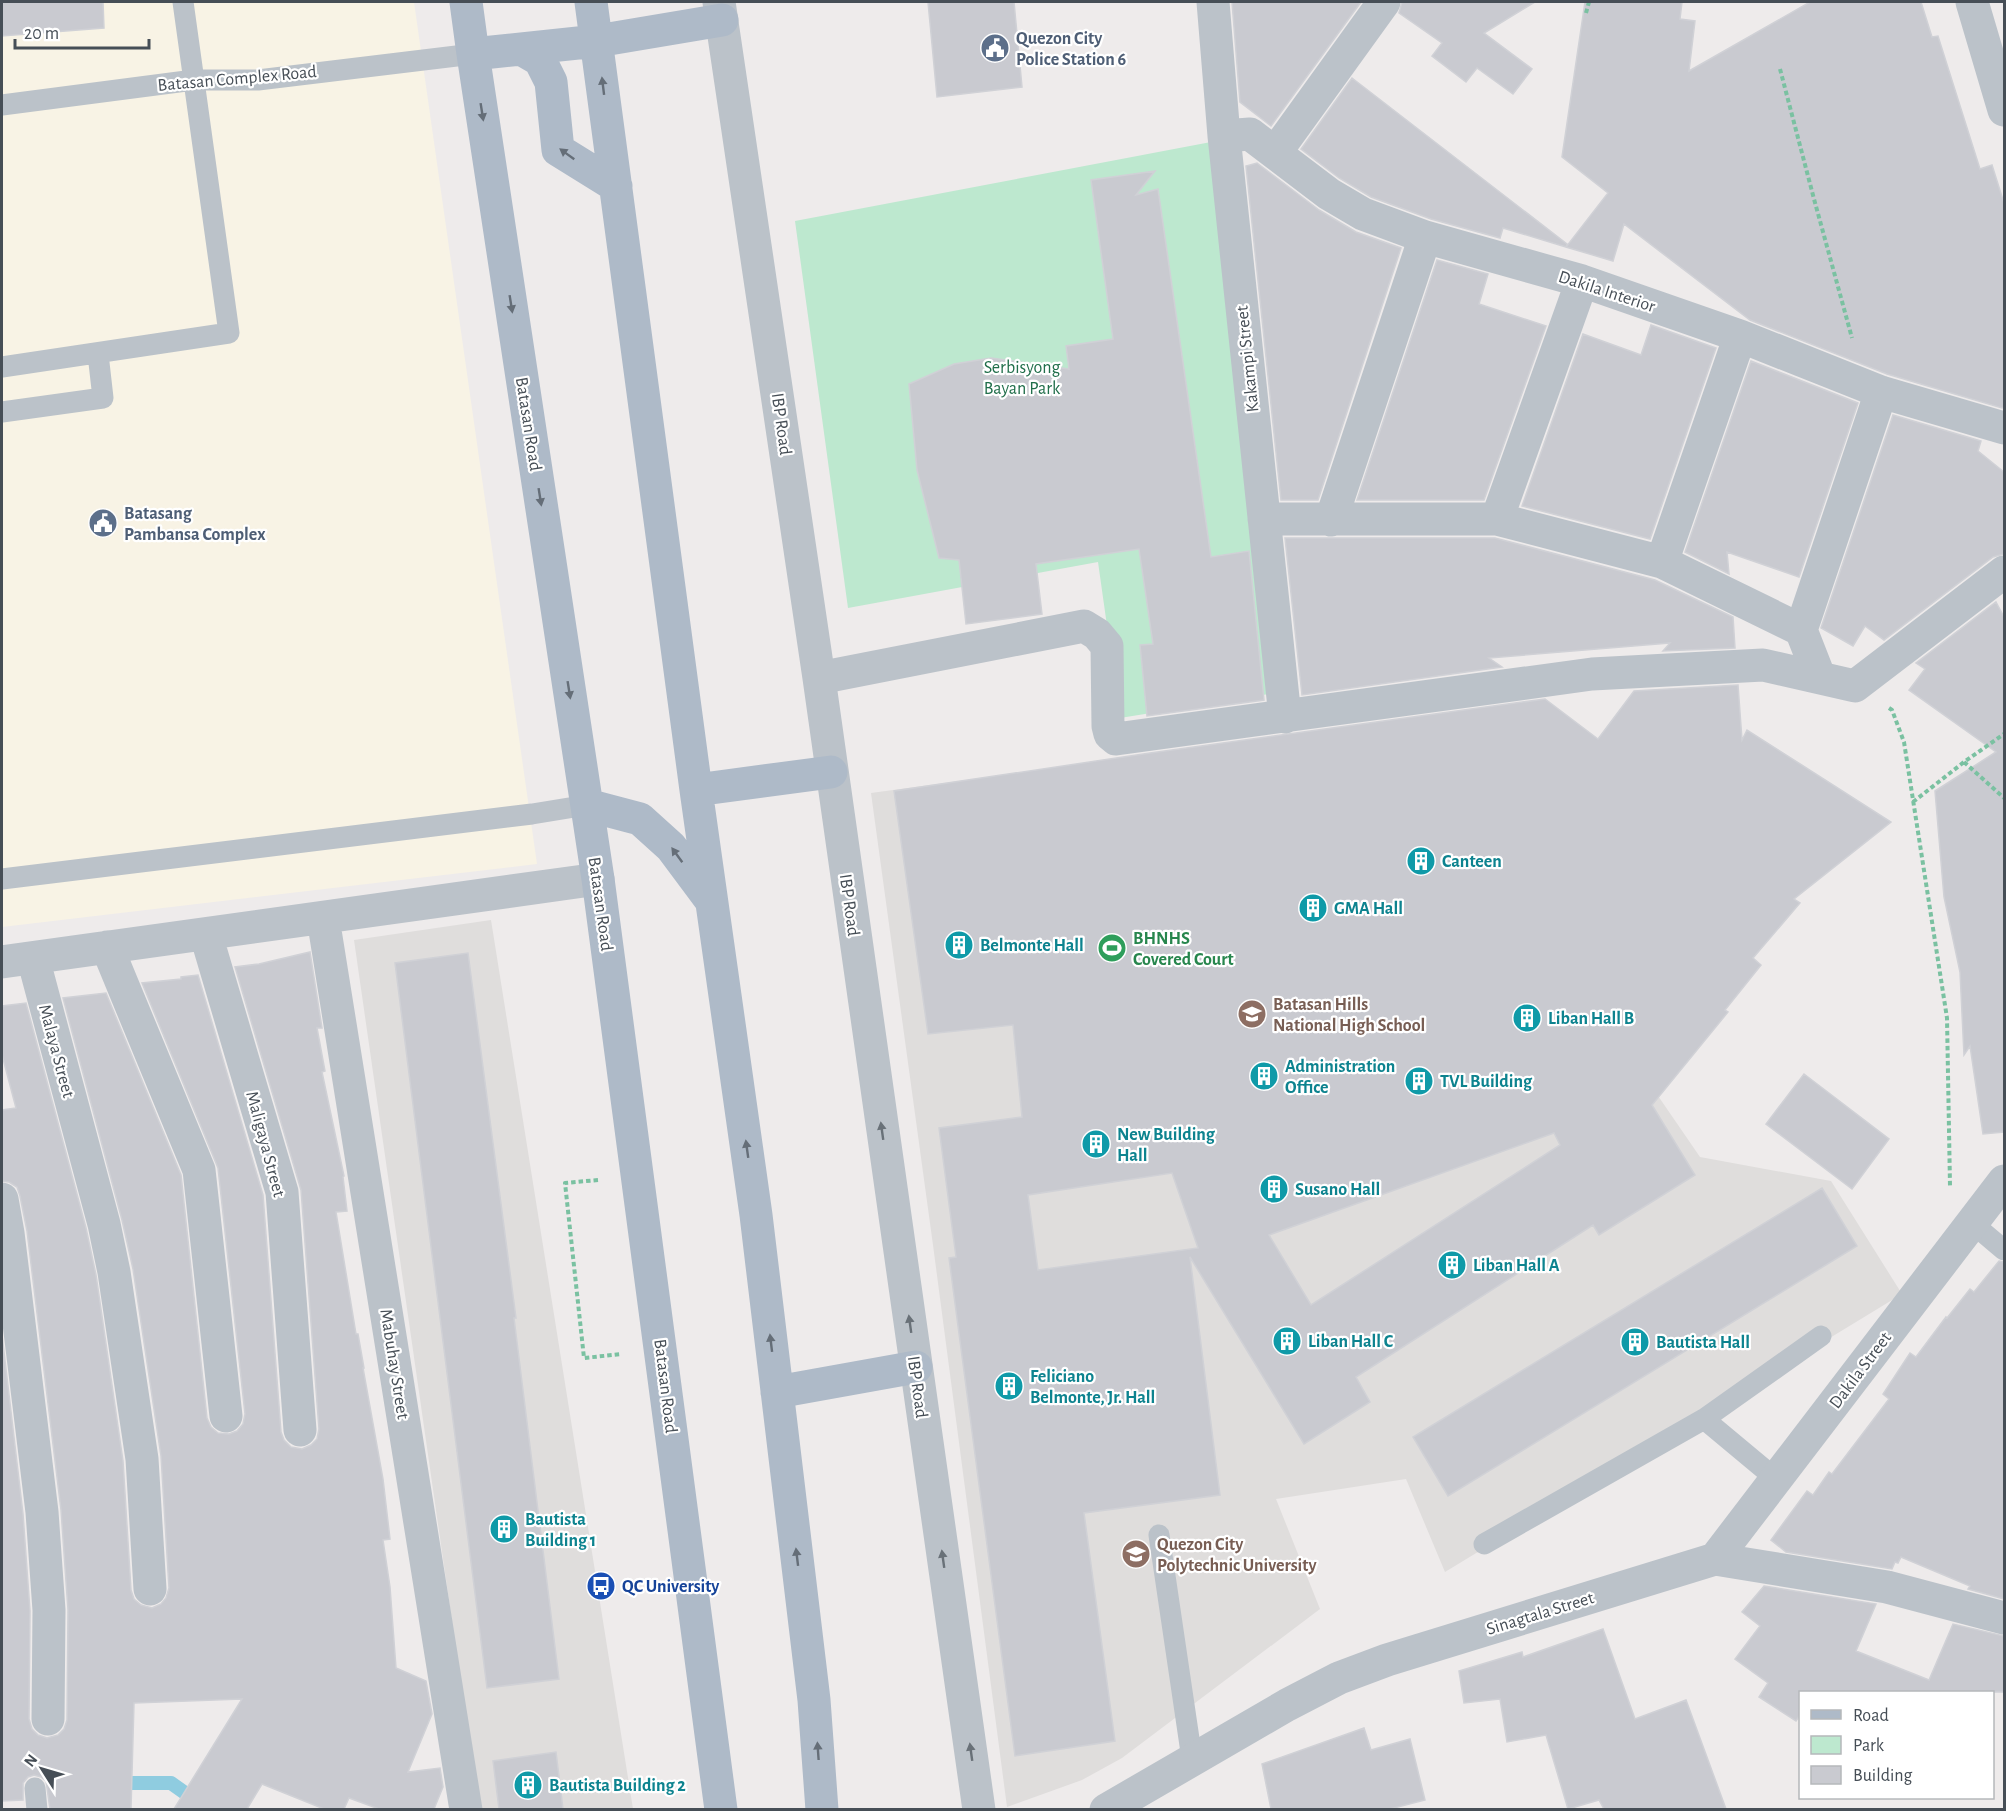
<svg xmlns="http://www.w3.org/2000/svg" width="2006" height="1811" viewBox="0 0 2006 1811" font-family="'Alegreya Sans',sans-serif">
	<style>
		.commercial { fill: #f8f3e5 }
		.education { fill: #dfdddc }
		.green { fill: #bde8cf }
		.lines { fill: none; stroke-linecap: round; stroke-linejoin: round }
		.stream { stroke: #8fcce0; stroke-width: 14 }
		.building { fill: #c9cad0; stroke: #d0d1d6; stroke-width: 1.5; fill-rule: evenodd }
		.path { stroke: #7ac1a1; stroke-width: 4; stroke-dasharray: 4.5 3; stroke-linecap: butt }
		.lane { stroke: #bbc2c9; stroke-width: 21 }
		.street { stroke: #bbc2c9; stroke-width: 33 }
		.primary { stroke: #aebac8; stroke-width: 33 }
		.oneway { fill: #656e78 }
		.oneway2 { fill: #697178 }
		.labels { text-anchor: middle; stroke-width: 4.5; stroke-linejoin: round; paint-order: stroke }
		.service-label { font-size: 18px; font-weight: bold; fill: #4e5e75; stroke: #fff; text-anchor: start }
		.street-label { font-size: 18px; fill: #464e56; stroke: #fff }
		.park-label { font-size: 18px; fill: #206e4a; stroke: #fff }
		.culture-label { font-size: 18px; font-weight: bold; fill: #0d838f; stroke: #fff; text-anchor: start }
		.leisure-label { font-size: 18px; font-weight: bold; fill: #27864d; stroke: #fff; text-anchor: start }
		.education-label { font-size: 18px; font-weight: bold; fill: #785e54; stroke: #fff; text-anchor: start }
		.transit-label { font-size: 18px; font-weight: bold; fill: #164399; stroke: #fff; text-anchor: start }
	</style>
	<rect width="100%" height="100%" fill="#eeebeb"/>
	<path class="commercial" d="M2,2H414L537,864L2,927Z"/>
	<path class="education" d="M1488,709L1503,870L1700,1157L1831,1181L1902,1294L1445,1572L1406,1479L1276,1499L1320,1609L1122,1758L1082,1780L1007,1807L933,1245L871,793Z
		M491,920L633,1809H479L354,940Z"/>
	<path class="green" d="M1211,142L1269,694L1120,718L1098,562L848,608L795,221Z"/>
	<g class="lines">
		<path class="stream" d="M114,1783H171L209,1810"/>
	</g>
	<path class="building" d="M2,2H103L104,28L2,36Z
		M928,2H1014L1022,87L937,97Z
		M1232,2H1361L1271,126L1240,102Z
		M1402,2H1535L1484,33L1532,69L1513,94L1477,68L1466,82L1432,56L1442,43L1399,13Z
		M1585,2H1682L1680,19L1695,21L1689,71L1810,2H1921L1932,37L1938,36L1980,169L1992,165L2004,203V407L2002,408L1887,374L1750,320L1624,224L1613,261L1566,247L1608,193L1562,157Z
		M1352,78L1567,244L1566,247L1503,228L1500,238L1431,219L1371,197L1339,178L1301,149Z
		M1257,163L1319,210L1356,232L1401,248L1318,500H1281L1246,166Z
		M1155,171L1136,195L1158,189L1211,557L1249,551L1264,700L1147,716L1140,645L1153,644L1139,549L1036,564L1042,614L966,624L959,560L939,558L917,470L909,384L954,364L991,358L1069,369L1066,346L1113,339L1091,180Z
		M1437,260L1488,274L1479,304L1546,326L1484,500H1357Z
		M1651,325L1716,348L1650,539L1522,506L1583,334L1641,355Z
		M1751,361L1858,403L1799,577L1727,552L1729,574L1685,552Z
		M1893,415L1981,441L1978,451L2004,472V554L1993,557L1884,640L1865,626L1853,646L1821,628Z
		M1285,538H1495L1655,580L1733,617L1735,648L1663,651L1670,643L1489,658L1502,667L1302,695Z
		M1996,602L2004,617V1132L1983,1134L1970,1046L1964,1055L1960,972L1944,897L1935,791L1996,752L1909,690L1925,669L1916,663Z
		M1738,685L1742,740L1747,730L1891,822L1794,899L1800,903L1753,958L1761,965L1725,1010L1728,1012L1652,1105L1695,1175L1599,1235L1593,1225L1356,1377L1370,1402L1304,1444L1190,1257L1220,1495L1084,1513L1115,1741L1015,1756L949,1258L956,1257L939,1128L1022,1117L1013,1025L928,1034L894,791L1150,753L1545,699L1598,739L1634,691ZM1554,1133L1560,1145L1311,1305L1269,1235ZM1172,1173L1198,1248L1038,1270L1028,1195Z
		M310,952L322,1028H317L325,1071L322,1072L344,1176L343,1177L347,1211L336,1212L356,1334H358L364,1368H363L383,1479L390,1539L383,1540L390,1587L396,1668L426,1681L432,1714L408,1772L440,1768L443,1787L434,1809H379L349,1798L344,1809H324L262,1784L247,1809H174L242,1699L134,1703L131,1809H50L46,1781L41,1777L34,1775L28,1777L23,1783V1800L2,1801V1335L23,1514L30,1611L29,1719L32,1729L38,1735L47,1738L58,1735L64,1729L67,1720L68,1610L61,1510L27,1231L20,1196L17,1187L9,1182L2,1181V1110L16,1108L2,1055V1006L26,1003L86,1228L96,1275L123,1461L131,1590L134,1599L141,1605L152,1608L161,1604L166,1598L169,1588L161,1456L133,1269L122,1220L63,998L106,993L181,1175L207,1418L211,1427L218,1433L229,1434L237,1431L243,1424L245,1414L218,1168L142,983L181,979V977L198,975L263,1195L281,1432L284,1440L291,1447L302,1449L311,1445L317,1439L319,1429L301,1190L235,967L259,964Z
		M468,953L516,1318H514L559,1679L487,1688L395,963Z
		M1804,1074L1889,1139L1852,1189L1766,1124Z
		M1822,1188L1857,1246L1448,1496L1413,1437Z
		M1999,1261L2004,1262V1599L1968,1589L1970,1586L1901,1557L1898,1563L1895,1562L1892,1569L1786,1552L1771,1540L1807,1491L1813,1495L1829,1472L1832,1474L1889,1399L1883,1394L1910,1353L1916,1357L1946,1317L1947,1318L1970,1289L1974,1292Z
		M1764,1586L1876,1604L1856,1651L1929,1680L1953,1624L2004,1636V1692H1800V1715L1796,1721L1759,1697L1768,1683L1735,1659L1760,1626L1742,1612Z
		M1603,1629L1635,1719L1686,1700L1726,1809H1604L1599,1800L1568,1809L1546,1735L1507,1742L1500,1699L1464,1703L1459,1671L1522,1652L1523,1657Z
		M1364,1728L1371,1750L1410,1739L1425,1800L1390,1809H1271L1262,1764Z
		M556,1752L563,1809H499L493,1761Z"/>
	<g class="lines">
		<path class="path" d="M1586,13L1589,2
			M1780,69L1814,199L1852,338
			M1889,708L1892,710L1904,742L1947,1018L1950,1186
			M1964,762L2004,798
			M1913,802L1964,762L2004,734
			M598,1180L565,1183L584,1358L622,1354"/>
		<path class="lane" d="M2,105L194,80H258L473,54
			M2,367L229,333L183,2
			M2,412L103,398L98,354
			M2,879L532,814L587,805
			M1972,1223L2004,1250
			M1704,1419L1821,1336
			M1159,1535L1192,1759
			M1484,1544L1704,1419L1776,1479
			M35,1788L37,1810"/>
		<path class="street" d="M719,2L819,678L979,1810
			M1213,2L1224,136L1285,717
			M1972,2L2004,110
			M1224,136L1250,134L1329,194L1363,214L1425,237L1582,281L1740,336L1881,392L2004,428
			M1275,153L1384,2
			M1264,519H1497L1662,562L1801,630L1819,676
			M1497,519L1582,281
			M1331,520L1425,237
			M1662,562L1740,336
			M1801,630L1881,392
			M819,678L1084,626L1097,634L1107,646L1108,726L1110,734L1116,739L1592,674L1763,665L1855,686L2004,572
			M323,918L466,1810
			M206,935L282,1192L300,1430
			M107,947L199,1170L226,1416
			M33,958L104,1224L114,1272L142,1459L150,1589
			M2,962L598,879
			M2,1199L8,1233L42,1512L49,1610L48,1719
			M1715,1559L2004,1181
			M1106,1810L1287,1705L1339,1678L1387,1660L1715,1559L1887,1587L2004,1618"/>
		<path class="primary" d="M466,2L473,54L598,879L721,1810
			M591,2L696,790L756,1215L814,1700L822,1810
			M521,49L540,60L551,82L558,150L616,186
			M473,54L597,41L722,20
			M696,790L831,772
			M587,805L640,819L671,847L709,898
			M777,1392L916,1367"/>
	</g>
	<defs><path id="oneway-solid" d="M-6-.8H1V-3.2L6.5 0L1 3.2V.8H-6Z" transform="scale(1.5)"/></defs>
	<g class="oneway">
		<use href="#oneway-solid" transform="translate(603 86) rotate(-97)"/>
		<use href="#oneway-solid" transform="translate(482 112) rotate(81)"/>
		<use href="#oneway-solid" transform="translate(567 154) rotate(-144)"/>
		<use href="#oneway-solid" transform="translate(511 304) rotate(81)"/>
		<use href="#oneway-solid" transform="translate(540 497) rotate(81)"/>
		<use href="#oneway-solid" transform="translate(569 690) rotate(81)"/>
		<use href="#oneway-solid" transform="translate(677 855) rotate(-126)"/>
		<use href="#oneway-solid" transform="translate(747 1149) rotate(-98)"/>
		<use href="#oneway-solid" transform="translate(771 1343) rotate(-97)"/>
		<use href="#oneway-solid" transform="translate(797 1557) rotate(-97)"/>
		<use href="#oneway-solid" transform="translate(818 1751) rotate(-94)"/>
	</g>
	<g class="oneway2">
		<use href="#oneway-solid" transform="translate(882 1131) rotate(-98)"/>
		<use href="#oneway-solid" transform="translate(910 1324) rotate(-98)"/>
		<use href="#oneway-solid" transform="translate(943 1559) rotate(-98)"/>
		<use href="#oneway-solid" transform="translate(971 1752) rotate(-98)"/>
	</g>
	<defs>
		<g id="civic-disc" transform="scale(1.5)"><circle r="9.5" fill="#5c6f8a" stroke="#fff"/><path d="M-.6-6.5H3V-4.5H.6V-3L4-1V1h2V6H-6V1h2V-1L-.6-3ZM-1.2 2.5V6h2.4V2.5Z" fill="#fff"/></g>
		<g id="building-disc" transform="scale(1.5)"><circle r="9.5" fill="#0f9aa8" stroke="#fff"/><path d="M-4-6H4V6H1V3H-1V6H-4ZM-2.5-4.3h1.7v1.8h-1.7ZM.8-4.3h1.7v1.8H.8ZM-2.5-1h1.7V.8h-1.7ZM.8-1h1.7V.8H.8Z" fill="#fff"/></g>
		<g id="stadium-disc" transform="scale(1.5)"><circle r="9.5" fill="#2e9e5b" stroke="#fff"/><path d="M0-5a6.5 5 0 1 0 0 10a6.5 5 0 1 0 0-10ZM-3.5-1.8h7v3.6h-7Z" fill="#fff"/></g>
		<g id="school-disc" transform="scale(1.5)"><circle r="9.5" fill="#8d6e63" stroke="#fff"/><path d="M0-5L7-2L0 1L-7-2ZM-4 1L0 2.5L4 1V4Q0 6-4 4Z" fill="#fff"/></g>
		<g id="university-disc" transform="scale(1.5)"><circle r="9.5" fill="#8d6e63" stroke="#fff"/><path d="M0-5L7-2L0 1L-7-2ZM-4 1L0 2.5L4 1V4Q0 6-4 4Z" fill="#fff"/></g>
		<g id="bus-disc" transform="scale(1.5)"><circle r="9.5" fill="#1a4fb4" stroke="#fff"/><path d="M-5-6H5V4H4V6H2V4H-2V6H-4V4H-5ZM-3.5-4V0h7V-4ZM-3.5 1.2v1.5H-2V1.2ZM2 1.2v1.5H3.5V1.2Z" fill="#fff"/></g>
	</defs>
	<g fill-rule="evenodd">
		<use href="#civic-disc" x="995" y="48"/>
		<use href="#civic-disc" x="103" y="523"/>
		<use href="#building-disc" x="1421" y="861"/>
		<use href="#building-disc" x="1313" y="908"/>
		<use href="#building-disc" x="959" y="945"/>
		<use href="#stadium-disc" x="1112" y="948"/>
		<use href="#school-disc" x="1252" y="1014"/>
		<use href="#building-disc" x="1527" y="1018"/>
		<use href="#building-disc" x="1264" y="1076"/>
		<use href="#building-disc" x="1419" y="1081"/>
		<use href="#building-disc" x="1096" y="1144"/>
		<use href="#building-disc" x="1274" y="1189"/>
		<use href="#building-disc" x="1452" y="1265"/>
		<use href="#building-disc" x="1287" y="1341"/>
		<use href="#building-disc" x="1635" y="1342"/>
		<use href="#building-disc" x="1009" y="1386"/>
		<use href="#building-disc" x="504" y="1529"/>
		<use href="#university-disc" x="1136" y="1554"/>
		<use href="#bus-disc" x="601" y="1586"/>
		<use href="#building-disc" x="528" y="1785"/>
	</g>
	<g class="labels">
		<g class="service-label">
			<text x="1016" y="44">Quezon City<tspan x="1016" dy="21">Police Station 6</tspan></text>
			<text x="124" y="519">Batasang<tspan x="124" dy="21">Pambansa Complex</tspan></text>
		</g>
		<g class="street-label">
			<text transform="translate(237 78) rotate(-5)" y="6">Batasan Complex Road</text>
			<text transform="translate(1607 291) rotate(18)" y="6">Dakila Interior</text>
			<text transform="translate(1247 359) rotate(-96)" y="6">Kakampi Street</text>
			<text transform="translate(529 424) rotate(81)" y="6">Batasan Road</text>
			<text transform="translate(782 424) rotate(82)" y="6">IBP Road</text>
			<text transform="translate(601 904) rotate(82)" y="6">Batasan Road</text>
			<text transform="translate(850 905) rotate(82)" y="6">IBP Road</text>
			<text transform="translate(57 1051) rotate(75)" y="6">Malaya Street</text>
			<text transform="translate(266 1144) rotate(75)" y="6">Maligaya Street</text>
			<text transform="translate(395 1364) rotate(81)" y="6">Mabuhay Street</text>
			<text transform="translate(1860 1370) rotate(-53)" y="6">Dakila Street</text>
			<text transform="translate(666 1386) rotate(83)" y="6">Batasan Road</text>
			<text transform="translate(918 1387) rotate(82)" y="6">IBP Road</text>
			<text transform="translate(1540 1613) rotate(-17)" y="6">Sinagtala Street</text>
		</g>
		<g class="park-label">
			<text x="1022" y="373">Serbisyong<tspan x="1022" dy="21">Bayan Park</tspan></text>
		</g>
		<g class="culture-label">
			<text x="1442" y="867">Canteen</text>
			<text x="1334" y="914">GMA Hall</text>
			<text x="980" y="951">Belmonte Hall</text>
			<text x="1548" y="1024">Liban Hall B</text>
			<text x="1285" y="1072">Administration<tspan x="1285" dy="21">Office</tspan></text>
			<text x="1440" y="1087">TVL Building</text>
			<text x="1117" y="1140">New Building<tspan x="1117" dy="21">Hall</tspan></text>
			<text x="1295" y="1195">Susano Hall</text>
			<text x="1473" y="1271">Liban Hall A</text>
			<text x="1308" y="1347">Liban Hall C</text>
			<text x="1656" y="1348">Bautista Hall</text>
			<text x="1030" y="1382">Feliciano<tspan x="1030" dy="21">Belmonte, Jr. Hall</tspan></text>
			<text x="525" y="1525">Bautista<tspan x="525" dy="21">Building 1</tspan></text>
			<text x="549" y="1791">Bautista Building 2</text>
		</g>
		<g class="leisure-label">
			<text x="1133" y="944">BHNHS<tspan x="1133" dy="21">Covered Court</tspan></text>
		</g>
		<g class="education-label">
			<text x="1273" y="1010">Batasan Hills<tspan x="1273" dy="21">National High School</tspan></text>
			<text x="1157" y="1550">Quezon City<tspan x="1157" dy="21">Polytechnic University</tspan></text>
		</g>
		<g class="transit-label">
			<text x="622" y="1592">QC University</text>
		</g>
	</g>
	<rect width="2006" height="1811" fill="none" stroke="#464e56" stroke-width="6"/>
	<rect x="1799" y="1691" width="195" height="108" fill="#ffffff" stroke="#b5b8bb" stroke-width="1.5"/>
	<rect x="1811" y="1710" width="30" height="9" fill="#aebac8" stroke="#b5b8bb" stroke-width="1.5"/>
	<text x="1853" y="1721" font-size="18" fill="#464e56">Road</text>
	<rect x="1811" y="1736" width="30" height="18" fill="#bde8cf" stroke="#b5b8bb" stroke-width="1.5"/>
	<text x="1853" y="1751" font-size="18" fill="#464e56">Park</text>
	<rect x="1811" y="1766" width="30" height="18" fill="#c9cad0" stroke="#b5b8bb" stroke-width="1.5"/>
	<text x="1853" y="1781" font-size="18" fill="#464e56">Building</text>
	<g transform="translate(42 1769) rotate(307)" stroke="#ffffff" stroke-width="4.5" paint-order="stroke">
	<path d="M0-4.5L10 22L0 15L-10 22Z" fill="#464e56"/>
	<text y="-9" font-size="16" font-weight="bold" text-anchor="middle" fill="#464e56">N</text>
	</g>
	<path d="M15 39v9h134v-9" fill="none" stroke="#464e56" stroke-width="3"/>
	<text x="24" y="39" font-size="18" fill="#464e56" stroke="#ffffff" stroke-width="4.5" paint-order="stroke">20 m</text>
</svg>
